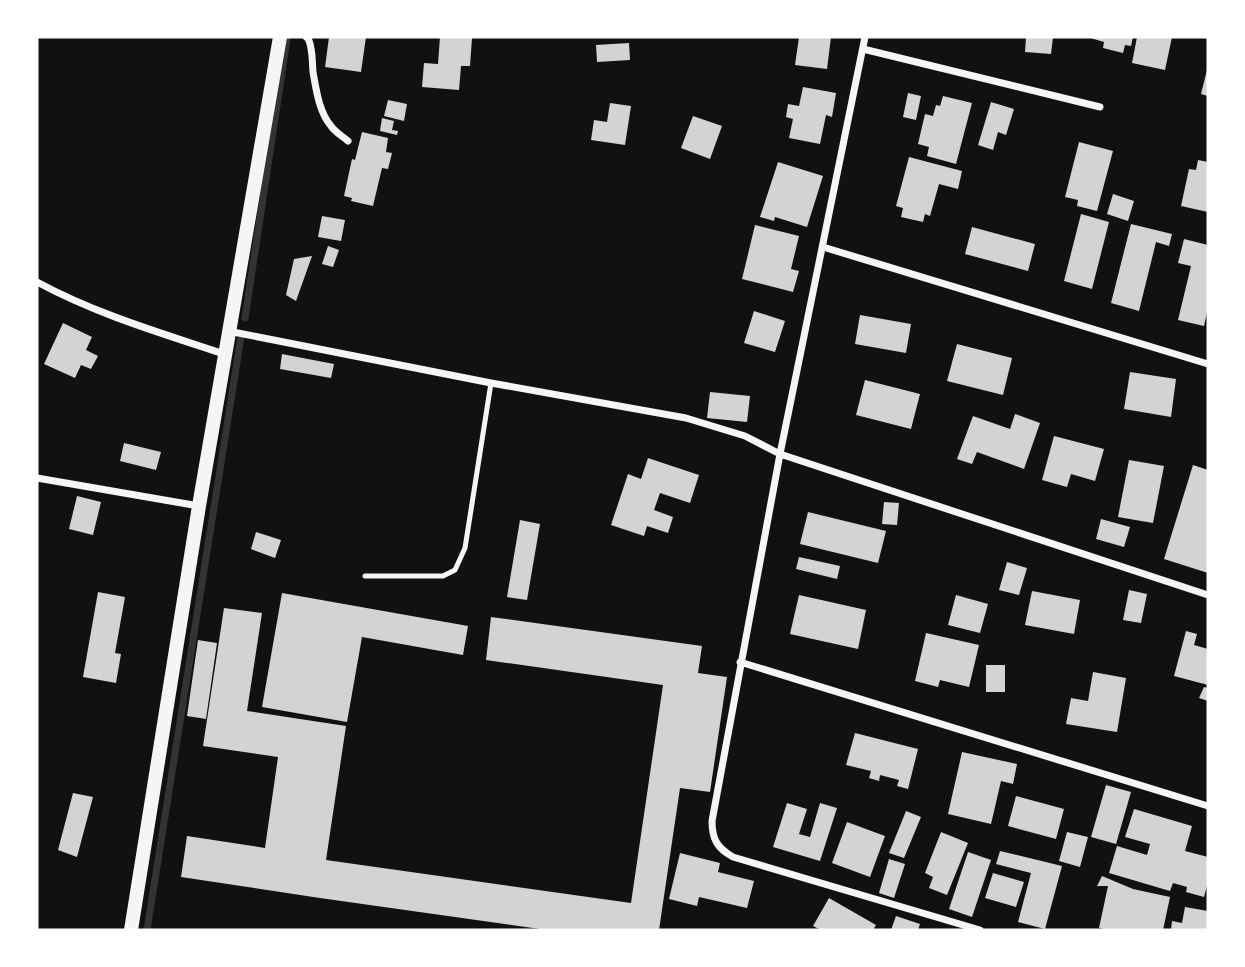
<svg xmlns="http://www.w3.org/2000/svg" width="1245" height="967" viewBox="0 0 1245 967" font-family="'Libre Baskerville',serif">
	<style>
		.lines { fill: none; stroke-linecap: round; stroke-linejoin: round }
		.stream { stroke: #333; stroke-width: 7 }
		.building { fill: #d3d3d3 }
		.service { stroke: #f5f5f5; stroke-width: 5 }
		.minor { stroke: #f5f5f5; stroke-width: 7 }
		.secondary { stroke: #f5f5f5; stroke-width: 14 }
	</style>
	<rect width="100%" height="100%" fill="#111"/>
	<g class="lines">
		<path class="stream" d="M245,318L287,39
			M147,930L241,337"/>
	</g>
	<path class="building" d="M329,37H366L361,72L325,67Z
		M440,37L472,38L470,66H461L459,90L422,87L424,63L438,64Z
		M799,37H831L827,69L795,65Z
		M1026,37H1053L1051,54L1025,52Z
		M1087,37H1133L1131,46L1125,45L1123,53L1103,48L1104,42Z
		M1137,37H1172L1165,70L1132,63Z
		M629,43L630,60L597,62L596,45Z
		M1207,70H1208V96L1201,94Z
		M803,87L836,93L832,117L826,115L820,144L789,138L793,119L786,117L788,104L799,106Z
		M908,93L921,96L916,120L903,117Z
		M943,96L972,103L956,164L927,156L929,147L918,144L925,114L933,116L936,105L940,106Z
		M388,100L407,104L404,121L384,116Z
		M991,102L1014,109L1006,135L998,132L993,150L978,145Z
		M610,103L631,106L625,145L591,140L594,120L607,122Z
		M693,116L722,126L710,159L681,148Z
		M382,118L394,121L392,130L398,131L397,135L380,131Z
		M362,132L388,138L386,152L392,153L388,169L382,168L373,206L351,201L352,198L344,196L352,159L355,160Z
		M1079,142L1113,151L1097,211L1077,206L1078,200L1065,197Z
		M909,157L962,171L958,189L939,184L930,216L925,214L923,222L901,217L903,208L896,206Z
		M1198,160L1208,162V212L1181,206L1189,169L1196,170Z
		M778,162L823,176L807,227L775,217L774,221L760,217Z
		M1113,194L1134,201L1128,221L1107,214Z
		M1081,214L1109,222L1092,289L1064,281Z
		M322,216L345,220L341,241L318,237Z
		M1131,224L1172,234L1169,246L1156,242L1139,311L1111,303Z
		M755,225L799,236L791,269L799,271L793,292L742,279Z
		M972,227L1035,244L1028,271L965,254Z
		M1184,239L1208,245V308L1204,326L1178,320L1191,266L1178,263Z
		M328,246L339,250L333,267L322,264Z
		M312,256L296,301L286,295L294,259Z
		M754,311L785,321L775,352L744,343Z
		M860,315L911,324L906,353L855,344Z
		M63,323L92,337L86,350L98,356L91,369L81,365L75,378L44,364Z
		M957,344L1012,358L1003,395L947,381Z
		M282,354L334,364L331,378L280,369Z
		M1130,372L1176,379L1171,417L1124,409Z
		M865,380L920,394L911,429L856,415Z
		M710,392L750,396L747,422L707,418Z
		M1015,414L1040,423L1024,469L977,452L972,464L957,459L973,416L1010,429Z
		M1054,436L1104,449L1095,481L1071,474L1067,487L1042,480Z
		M124,443L161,452L156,470L120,461Z
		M648,458L699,475L690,503L660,493L654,510L673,517L668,533L647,526L644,536L611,525L628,474L641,479Z
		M1129,460L1164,466L1153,523L1118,517Z
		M1193,465L1208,470V573L1164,559Z
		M77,496L101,502L93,535L69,529Z
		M884,502L899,503L897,525L882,524Z
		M808,512L886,531L878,563L800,544Z
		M1101,519L1130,527L1124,547L1096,539Z
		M520,520L540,524L527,600L507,597Z
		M256,532L281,540L275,558L251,549Z
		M799,557L840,566L837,579L796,569Z
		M1007,562L1027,568L1019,595L999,590Z
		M1129,590L1147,594L1141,623L1123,620Z
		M1032,591L1080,600L1074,634L1025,625Z
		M98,592L125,597L115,653L121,654L116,683L83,677Z
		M282,593L468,626L463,655L362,637L347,722L262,707Z
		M799,595L866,610L858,649L790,634Z
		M956,595L988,604L980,633L948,625Z
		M224,608L262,613L247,711L346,726L326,860L631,903L663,685L486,660L491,617L702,646L698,673L727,677L710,792L680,788L659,930H547L320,898L181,877L187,836L265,848L278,757L203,746Z
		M1186,631L1197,634L1194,645L1208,649V685L1174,676Z
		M926,633L979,645L969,687L940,680L938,687L915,681Z
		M198,640L217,643L206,719L187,716Z
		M986,665H1005V692H986Z
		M1093,672L1126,678L1117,732L1066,724L1071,698L1088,701Z
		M1204,687L1208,688V701L1199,698Z
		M855,733L918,749L908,789L897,786L899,780L880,775L879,781L869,778L871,771L846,765Z
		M962,752L1017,764L1013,784L1001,781L991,824L948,814Z
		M1106,785L1131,792L1116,844L1091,837Z
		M73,793L93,797L77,857L58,850Z
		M1016,796L1064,809L1056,839L1008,826Z
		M787,803L807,809L799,834L810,837L820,803L837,808L820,861L773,847Z
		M1134,809L1192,826L1185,851L1208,857V882L1204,897L1186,892L1187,887L1173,883L1170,891L1109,873L1117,846L1147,855L1150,844L1125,837Z
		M906,811L921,817L904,858L889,853Z
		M847,822L885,836L870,877L832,863Z
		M941,832L968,843L947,895L929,888L933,877L925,873Z
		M1067,832L1088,837L1080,867L1059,861Z
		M1000,851L1062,866L1045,929L1018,922L1031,873L996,864Z
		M968,852L991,860L972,917L949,909Z
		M680,853L720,863L718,872L754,881L747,908L699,897L697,906L669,899Z
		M889,859L905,864L894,898L879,893Z
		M993,873L1024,882L1016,907L985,898Z
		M1102,876L1133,889L1170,897L1163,930H1109L1099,928L1108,886H1097Z
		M829,898L876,925L873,930H821L813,926Z
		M1185,907L1208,911V930H1171L1172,921L1182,923Z
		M896,916L920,924L918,930H891Z"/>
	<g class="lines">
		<path class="service" d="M365,576H443L455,570L465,548L491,383"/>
		<path class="minor" d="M306,37L308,38C313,49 312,60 313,72C316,89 319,112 331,126C335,132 342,136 348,141
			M865,37L780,454L712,821C712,839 717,848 733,857L980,930
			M863,49L1100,107
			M823,247L1208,364
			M37,282C96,314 161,333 224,354
			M228,331L491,383L686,418L745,436L780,454L1208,595
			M37,478L199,506
			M740,662L1208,806"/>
		<path class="secondary" d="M131,930L199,506L280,37"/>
	</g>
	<rect width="1245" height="967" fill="none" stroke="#ffffff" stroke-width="77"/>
</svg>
